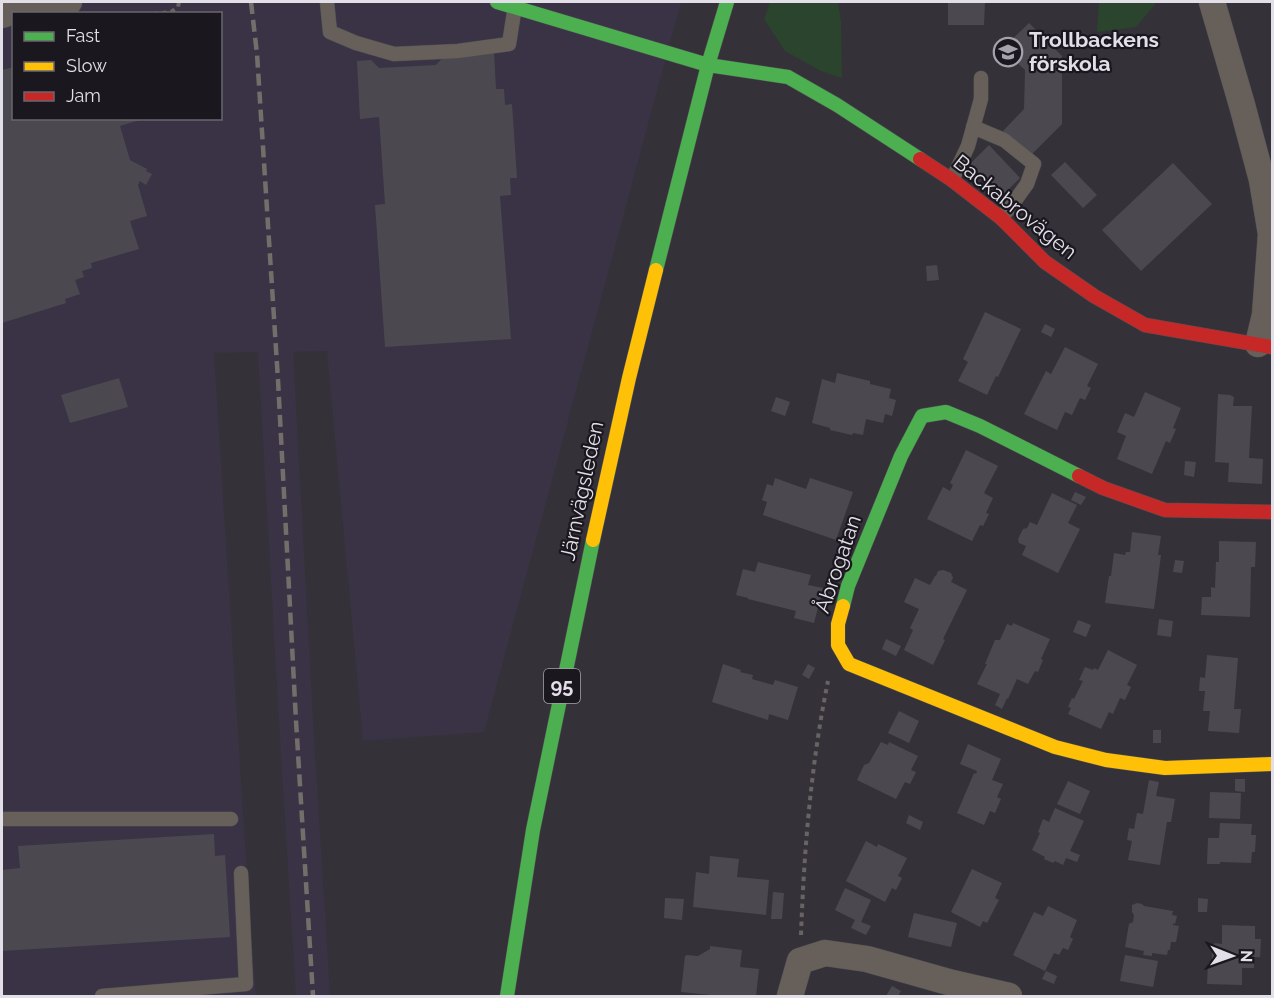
<svg xmlns="http://www.w3.org/2000/svg" width="1274" height="998" viewBox="0 0 1274 998" font-family="Raleway,sans-serif">
	<style>
		.built { fill: #393345; fill-rule: evenodd }
		.green { fill: #2a442e }
		.building { fill: #4b494f }
		.lines { fill: none; stroke-linecap: round; stroke-linejoin: round }
		.lane-casing { stroke: #504f53; stroke-width: 15 }
		.street-casing { stroke: #504f53; stroke-width: 27 }
		.fast-casing { stroke: #504f53; stroke-width: 15 }
		.slow-casing { stroke: #504f53; stroke-width: 15 }
		.jam-casing { stroke: #504f53; stroke-width: 15 }
		.path { stroke: #696361; stroke-width: 4; stroke-dasharray: 4.5 4.5; stroke-linecap: butt }
		.lane { stroke: #67605a; stroke-width: 14 }
		.street { stroke: #67605a; stroke-width: 26 }
		.fast { stroke: #4caf50; stroke-width: 14 }
		.slow { stroke: #ffc107; stroke-width: 14 }
		.jam { stroke: #c62828; stroke-width: 14 }
		.rail { stroke: #746e6b; stroke-width: 4.5; stroke-dasharray: 12 6; stroke-linecap: butt }
		.labels { text-anchor: middle; stroke-width: 4.5; stroke-linejoin: round; paint-order: stroke }
		.shield { fill: #1a171e; stroke: #a6a3ac; stroke-width: 1.5 }
		.shield-label { font-size: 20px; font-weight: bold; fill: #e2dfe9 }
		.poi-label { font-size: 21px; font-weight: bold; fill: #e2dfe9; stroke: #1a171e; text-anchor: start }
		.street-label { font-size: 21px; fill: #e2dfe9; stroke: #1a171e }
	</style>
	<rect width="100%" height="100%" fill="#343238"/>
	<path class="built" d="M2,2H681L484,732L363,741L327,351L293,352L313,720L330,996H296L279,722L258,352L214,353L248,892L256,996H2ZM14,14H220V118H14Z"/>
	<path class="green" d="M770,2H838L841,21L842,78L821,71L785,51L764,19Z
		M1099,2H1157L1136,27L1097,32Z"/>
	<path class="building" d="M948,2H985L984,25H948Z
		M1029,23L1062,56V124L1028,158L1003,131L1024,109L1025,70L1002,49Z
		M494,52L496,89H504L505,105L512,104L517,178H510L511,195L500,196L511,339L385,347L375,205L385,204L379,117L360,119L357,61L371,60L379,68L436,65L445,55Z
		M14,67V118H146L120,126L130,160L147,169L146,171L152,174L146,185L140,181L138,185L147,216L130,221L139,249L91,263L92,268L82,271L84,277L75,280L80,294L65,299L66,303L2,323V70Z
		M989,145L1020,178L1002,196L970,164Z
		M1065,162L1097,195L1083,208L1051,175Z
		M1173,163L1212,204L1141,271L1102,230Z
		M937,265L939,280L927,281L926,266Z
		M985,312L1021,329L998,377L996,376L987,395L958,381L968,362L963,359Z
		M1045,324L1055,329L1051,337L1041,332Z
		M1065,347L1098,364L1087,386L1091,388L1085,400L1080,398L1072,415L1065,412L1057,430L1024,414L1046,371L1051,374Z
		M837,373L870,381V384L891,389L889,398L896,400L892,416L885,414L883,423L866,419L863,435L853,433L852,435L830,430V428L812,423L822,379L835,383Z
		M119,378L128,407L70,423L61,395Z
		M1145,392L1181,408L1173,428L1176,429L1170,443L1166,441L1152,474L1117,459L1126,436L1117,432L1125,413L1134,417Z
		M1218,394L1230,395L1234,397L1233,406H1252L1249,458L1263,459L1262,484L1228,482L1229,463L1215,462Z
		M776,397L790,402L785,416L771,411Z
		M966,450L998,466L984,493L993,498L986,513L989,514L983,526L980,525L972,541L927,519L943,487L950,491L953,485L950,483Z
		M1185,461L1196,462L1194,477L1184,475Z
		M775,478L806,489L810,478L853,492L836,540L763,515L767,502L762,500L767,484L773,486Z
		M1075,492L1086,497L1081,505L1071,500Z
		M1052,493L1077,505L1068,523L1080,529L1058,573L1022,555L1026,546L1019,543L1018,539L1023,529L1027,528L1030,522L1037,525Z
		M1132,532L1161,536L1158,555H1161L1154,609L1105,603L1109,576H1111L1114,553L1125,555L1126,552H1130Z
		M1219,541L1256,542L1255,567H1251L1250,617L1201,615L1202,597H1211V587L1215,588L1216,562H1219Z
		M1175,560L1184,561L1182,573L1173,572Z
		M758,562L811,575L808,585L823,588L814,623L794,618L796,611L748,599V598L736,595L743,569L755,572Z
		M943,570L951,573L953,578L951,582L967,590L943,639L945,640L933,665L904,650L913,630L910,628L919,609L904,602L915,578L930,585L935,576H936L938,571Z
		M1159,619L1173,621L1171,637L1157,635Z
		M1078,620L1091,625L1086,637L1073,632Z
		M1013,623L1050,639L1041,659L1043,660L1038,672L1035,671L1028,684L1017,679L1008,699L1007,698L1002,709L995,705L1000,694L977,684L987,664H985L995,640H1000L1007,624L1012,626Z
		M886,639L901,646L896,656L882,649Z
		M1108,650L1137,665L1127,685L1131,687L1125,700L1120,698L1113,714L1109,712L1101,729L1068,714L1071,708L1068,707L1072,698L1074,699L1083,681L1079,680L1085,667L1093,670L1094,668L1098,670Z
		M1207,655L1238,658L1234,709H1241L1239,733L1208,731L1210,711H1203L1205,691H1199L1200,677L1205,678Z
		M723,664L741,670L740,672L753,675L752,679L773,685L775,680L798,687L788,720L769,714L768,720L712,702Z
		M808,664L815,668L809,679L802,675Z
		M899,711L919,721L909,743L888,733Z
		M1153,730H1161V743H1153Z
		M881,742L888,745L889,742L918,756L911,770L916,772L910,784L905,782L896,799L857,780L864,765L869,763Z
		M968,744L1001,759L992,780L1003,784L997,797L1001,799L995,813L990,811L984,825L957,813L974,773L976,774L977,771L960,764Z
		M1235,779H1245V792L1235,791Z
		M1149,780L1159,782L1156,796L1175,799L1171,822H1167L1160,865L1128,860L1132,841L1127,840L1129,828L1134,829L1137,813L1143,814Z
		M1068,781L1090,791L1080,814L1057,804Z
		M1210,792L1241,793L1240,819L1209,818Z
		M1055,808L1084,821L1070,851L1080,855L1077,862L1066,858L1063,865L1055,861L1053,863L1044,859L1045,857L1032,850L1040,833L1038,832L1043,819L1049,822Z
		M909,815L923,822L920,830L906,823Z
		M1220,823L1252,824L1251,835H1256L1255,852H1252L1251,863L1220,862V864H1207L1208,838H1219Z
		M214,834L215,856L225,855L230,937L2,951V870L20,868L18,846Z
		M866,841L877,847L878,844L907,858L898,876L902,878L896,890L892,888L885,902L846,881Z
		M710,856L739,859L737,877L769,880L766,915L693,907L696,872L709,874Z
		M972,869L1002,883L995,898L999,900L987,923L983,921L980,927L951,912Z
		M845,888L871,900L861,922L871,926L866,935L851,928L855,920L835,910Z
		M773,892L784,893L782,919H771Z
		M665,898L684,899L682,920L664,918Z
		M1198,898L1208,899L1207,912H1198Z
		M1137,903L1142,904L1144,906L1173,911L1172,915L1177,916L1175,924L1173,923V925L1179,926L1176,942H1171L1170,950H1168L1167,955L1152,953V956L1143,955L1144,951L1125,947L1129,924L1133,922L1134,915L1132,912V905Z
		M1048,906L1077,920L1070,937L1073,939L1068,950L1063,948L1059,955L1054,953L1045,971L1013,955L1034,912L1043,916Z
		M914,913L957,923L951,947L908,937Z
		M1222,925L1255,926V939H1261L1260,957H1254V968H1242V985L1207,984L1208,963L1212,964V946L1215,943L1222,944Z
		M710,946L742,950L740,967L759,969L756,996H709L710,995L681,992L685,956L687,955L698,956L710,949Z
		M1125,955L1158,961L1153,987L1120,981Z
		M1046,971L1057,976L1054,984L1042,979Z
		M892,986L901,991L898,996H886Z"/>
	<g class="lines">
		<g class="lane-casing">
			<path id="lane" d="M327,2L330,32L356,43L394,54L458,51L509,44L515,6
				M973,127L1004,140L1034,164L1027,184L1012,205L1001,218
				M952,180L968,146L981,99V78
				M2,819H231
				M102,996L246,984L241,873"/>
		</g>
		<g class="street-casing">
			<path id="street" d="M1212,2L1242,105L1262,180L1271,234L1265,315L1258,344
				M2,15L14,11L69,2
				M790,996L800,961L825,953L867,959L952,983L1009,996"/>
		</g>
		<g class="fast-casing">
			<path id="fast" d="M497,2L708,65L788,77L837,105L920,159
				M656,270L708,65L727,2
				M843,606L848,586L901,456L922,416L946,412L980,426L1079,476
				M507,996L533,830L593,540"/>
		</g>
		<g class="slow-casing">
			<path id="slow" d="M593,540L629,378L656,270
				M843,606L838,624V645L849,664L1055,747L1106,760L1165,768L1272,764"/>
		</g>
		<g class="jam-casing">
			<path id="jam" d="M920,159L952,180L1001,218L1045,262L1094,296L1145,325L1272,347
				M1079,476L1103,488L1165,510L1272,512"/>
		</g>
		<path class="path" d="M153,14L171,12L178,7L179,2
			M801,935C804,850 811,764 828,681"/>
		<use href="#lane" class="lane"/>
		<use href="#street" class="street"/>
		<use href="#fast" class="fast"/>
		<use href="#slow" class="slow"/>
		<use href="#jam" class="jam"/>
		<path class="rail" d="M251,2L257,54L278,380L296,721L313,996"/>
	</g>
	<defs>
		<g id="school-ring" transform="scale(1.5)"><circle r="9.5" fill="#1a171e" stroke="#a5a2ab" stroke-width="1.5"/><path d="M0-5L7-2L0 1L-7-2ZM-4 1L0 2.5L4 1V4Q0 6-4 4Z" fill="#a5a2ab"/></g>
	</defs>
	<g fill-rule="evenodd">
		<use href="#school-ring" x="1008" y="52"/>
	</g>
	<g class="labels">
		<rect class="shield" x="544" y="669" width="36" height="34" rx="4.5"/>
		<g class="shield-label">
			<text x="562" y="693">95</text>
		</g>
		<g class="poi-label">
			<text x="1029" y="47">Trollbackens<tspan x="1029" dy="24">förskola</tspan></text>
		</g>
		<g class="street-label">
			<text transform="translate(1015 207) rotate(39)" y="7">Backabrovägen</text>
			<text transform="translate(582 491) rotate(-78)" y="7">Järnvägsleden</text>
			<text transform="translate(838 564) rotate(-71)" y="7">Åbrogatan</text>
		</g>
	</g>
	<rect width="1274" height="998" fill="none" stroke="#e2dfe9" stroke-width="6"/>
	<rect x="12" y="12" width="210" height="108" fill="#1a171e" stroke="#6a676f" stroke-width="1.5"/>
	<rect x="24" y="32" width="30" height="9" fill="#4caf50" stroke="#6a676f" stroke-width="1.5"/>
	<text x="66" y="42" font-size="18" fill="#e2dfe9">Fast</text>
	<rect x="24" y="62" width="30" height="9" fill="#ffc107" stroke="#6a676f" stroke-width="1.5"/>
	<text x="66" y="72" font-size="18" fill="#e2dfe9">Slow</text>
	<rect x="24" y="92" width="30" height="9" fill="#c62828" stroke="#6a676f" stroke-width="1.5"/>
	<text x="66" y="102" font-size="18" fill="#e2dfe9">Jam</text>
	<g transform="translate(1232 956) rotate(91)" stroke="#1a171e" stroke-width="4.5" paint-order="stroke">
	<path d="M0-4.5L10 22L0 15L-10 22Z" fill="#e2dfe9"/>
	<text y="-9" font-size="16" font-weight="bold" text-anchor="middle" fill="#e2dfe9">N</text>
	</g>
</svg>
